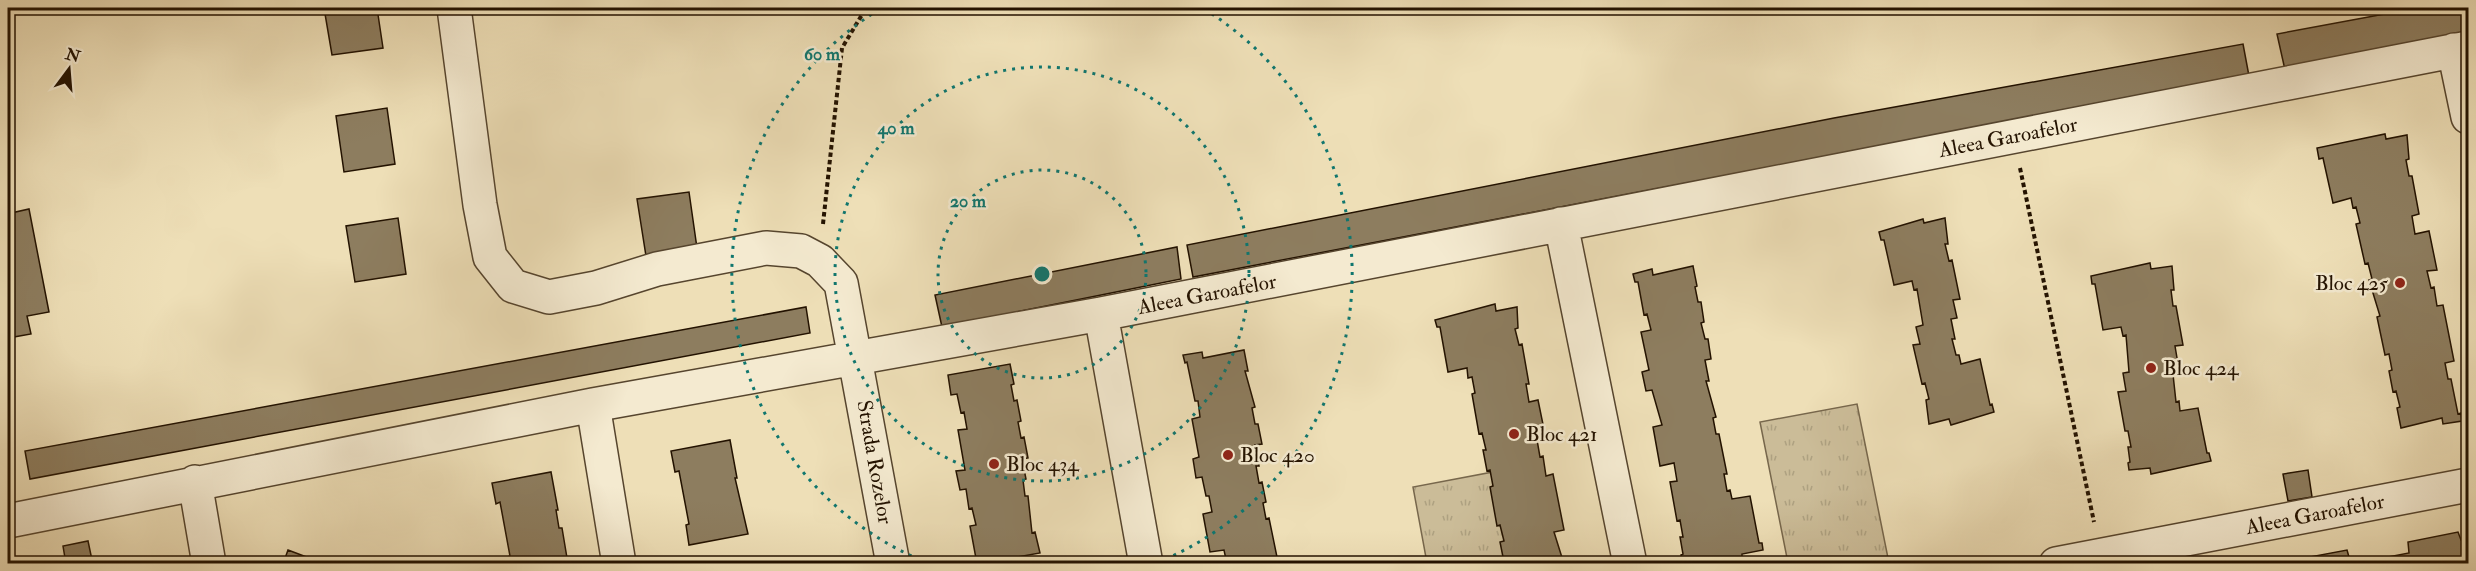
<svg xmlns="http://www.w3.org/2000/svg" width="2476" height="571" viewBox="0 0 2476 571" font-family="'IM FELL Double Pica',serif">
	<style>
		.park { fill: url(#park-tufts); stroke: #77674c; stroke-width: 1.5 }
		.building { fill: #8d7d5f; stroke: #231200; stroke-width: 1.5 }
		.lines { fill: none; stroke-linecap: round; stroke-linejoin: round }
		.minor-casing { stroke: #56452e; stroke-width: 36 }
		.path { stroke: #231200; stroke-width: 4; stroke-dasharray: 4.5 3; stroke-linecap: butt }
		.minor { stroke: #f4ead0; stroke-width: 33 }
		.ring { fill: none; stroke: #0f766e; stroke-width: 3; stroke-dasharray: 3 6 }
		.poi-dot { fill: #8f2418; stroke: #f4ead0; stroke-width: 2 }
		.labels { text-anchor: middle; stroke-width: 5; stroke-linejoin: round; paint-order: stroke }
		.street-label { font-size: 21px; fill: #231200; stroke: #f4ead0 }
		.poi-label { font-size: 21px; fill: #231200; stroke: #f4ead0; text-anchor: start }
		.centre { fill: #0f766e; stroke: #f4ead0; stroke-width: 3 }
		.ring-label { font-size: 18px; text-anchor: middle; font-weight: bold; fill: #0f766e; stroke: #f4ead0; stroke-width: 5; stroke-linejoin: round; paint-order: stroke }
	</style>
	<defs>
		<pattern id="park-tufts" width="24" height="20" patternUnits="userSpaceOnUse" patternTransform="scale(1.5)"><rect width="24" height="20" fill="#cbbc98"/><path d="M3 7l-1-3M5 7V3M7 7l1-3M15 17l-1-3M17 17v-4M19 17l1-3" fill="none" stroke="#aea181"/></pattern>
	</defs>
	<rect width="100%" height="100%" fill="#eedfb7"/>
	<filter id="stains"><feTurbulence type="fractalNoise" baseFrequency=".00333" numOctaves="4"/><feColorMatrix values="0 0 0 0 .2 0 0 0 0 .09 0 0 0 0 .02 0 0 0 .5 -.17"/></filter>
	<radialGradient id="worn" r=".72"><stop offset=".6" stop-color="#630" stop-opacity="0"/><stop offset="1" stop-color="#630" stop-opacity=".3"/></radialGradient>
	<path class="park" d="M1857,404L1889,563H1788L1760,422Z
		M1493,472L1510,563H1427L1413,487Z"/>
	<path class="building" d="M324,8H377L383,48L332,55Z
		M2417,8H2463L2467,36L2285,70L2277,34Z
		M2243,44L2249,76L1193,277L1187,245L1834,118Z
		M387,108L395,164L344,172L336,116Z
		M2385,134L2386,139L2407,135L2409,159L2406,160L2409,176H2412L2419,214L2412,216L2415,234L2429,231L2437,270L2427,271L2431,288L2434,287L2437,306L2443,305L2454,361L2445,363L2448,379H2451L2458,414L2461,413L2462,421L2443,424L2442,418L2401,428L2397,408L2400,407L2396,391L2393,392L2389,371L2392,370L2389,354L2385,355L2377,317L2380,316L2369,280L2372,279L2368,263L2365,264L2356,224L2360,223L2356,207L2353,208L2351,198L2333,203L2323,158L2319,159L2317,148Z
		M689,192L697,248L646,256L637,199Z
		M8,197L11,213L29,209L49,312L27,316L31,334L8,338Z
		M398,218L406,274L355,282L346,226Z
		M1945,218L1948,244H1945L1949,261L1952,260L1960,299L1953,300L1957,318L1951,319L1955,339H1952L1956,355H1959L1961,364L1980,359L1990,405L1992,404L1994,412L1951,425L1949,419L1929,424L1926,400L1929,399L1925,383L1922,384L1913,345L1920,344L1916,327L1923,325L1917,289L1914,290L1912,281L1894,285L1884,240H1881L1879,232L1923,219L1924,223Z
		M1177,247L1181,279L942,327L935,295Z
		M2150,263L2151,269L2172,266L2174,290H2171L2173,306H2176L2183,345L2175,346L2178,364L2172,365L2176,402L2179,401L2180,411L2198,408L2207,453H2209L2211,461L2151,474L2150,468L2129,470L2128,463L2130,462L2128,447H2131L2128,431H2125L2118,392L2126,391L2123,373L2129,372L2126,335L2123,336L2121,327L2103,330L2095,284H2092L2091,276Z
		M1693,266L1697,286L1695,287L1698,302H1701L1704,322L1701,323L1705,339H1708L1711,359L1705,360L1709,381H1706L1716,417L1713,418L1716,434H1719L1727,474H1724L1727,491L1730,490L1732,499L1750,496L1759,543H1762L1763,550L1742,554V557L1709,564H1704L1703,558L1682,561L1681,555L1683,554L1680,537H1683L1680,520L1677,521L1670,482L1677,481L1674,463L1660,466L1653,427L1662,425L1652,390L1646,391L1642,372L1649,370L1641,332L1651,330L1647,314L1644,315L1638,282H1635L1633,274L1652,269L1653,275Z
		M1495,304L1496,311L1517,307L1518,328L1515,329L1519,345L1522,344L1529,384H1526L1529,402L1538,400L1546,439L1537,440L1540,457L1543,456L1546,476L1553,474L1564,530L1554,532L1564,564L1504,562L1500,542L1504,541L1500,525L1497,526L1490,487L1493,486L1490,470L1487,471L1483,450H1486L1482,433L1479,434L1472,394L1475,393L1472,377L1468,378L1467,368L1448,372L1440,327H1437L1435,320Z
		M806,307L810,333L30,479L25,451Z
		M1244,350L1248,371H1245L1255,407L1252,408L1255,424H1258L1262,444L1255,445L1259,466H1256L1259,483L1262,482L1266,502L1263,503L1266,519L1269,518L1277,557L1274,558L1275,564H1227L1224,550L1210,552L1203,514L1212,512L1209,496H1206L1202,477L1196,478L1193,459L1199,457L1192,419L1200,417L1198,401H1195L1187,362L1185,363L1183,355L1202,352L1203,358Z
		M1010,364L1014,384L1011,385L1014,401L1017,400L1021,421L1018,422L1021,438L1024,437L1028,458L1022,459L1026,479L1023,480L1025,496H1028L1032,533L1035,532L1040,553L977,564L970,526L976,525L972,508L969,509L966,489L960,490L956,471L965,470L958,430L967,429L964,412L961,413L957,394L951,395L948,375Z
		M730,440L737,478H735L748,534L689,545L686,525L689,524L679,471L675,472L671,451Z
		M2308,470L2312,497L2288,501L2283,474Z
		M551,472L558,510H556L559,528H562L568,564H508L507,557L510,556L500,502L496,504L492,483Z
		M2458,532L2461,540L2468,539V564H2352L2409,553L2408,542Z
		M88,541L92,560L66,564L63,546Z
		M288,550L325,564H283Z
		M2347,550L2351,564H2283V562Z"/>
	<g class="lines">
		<g class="minor-casing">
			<path id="minor" d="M454,8L480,205L490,257L513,286L549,297L596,288L657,269L766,248L801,251L820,261L841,283L893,564
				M2454,50L2468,117
				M1561,224L1630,564
				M1101,314L1146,564
				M593,405L619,564
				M195,482L209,564
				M8,521L593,405L1101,314L2468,48
				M2056,564L2468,485"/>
		</g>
		<path class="path" d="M2020,168L2094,522
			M823,224L842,48L866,8"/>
		<use href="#minor" class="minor"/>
	</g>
	<g class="ring">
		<circle cx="1042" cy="274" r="104"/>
		<circle cx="1042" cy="274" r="207"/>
		<path d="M928 563A311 311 0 0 1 880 9M1204 9A311 311 0 0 1 1156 563"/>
	</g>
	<g class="poi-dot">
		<circle cx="2400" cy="283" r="6"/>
		<circle cx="2151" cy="368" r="6"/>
		<circle cx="1514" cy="434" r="6"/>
		<circle cx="1228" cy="455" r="6"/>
		<circle cx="994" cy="464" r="6"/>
	</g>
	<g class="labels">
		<g class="street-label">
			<text transform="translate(2008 137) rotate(-11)" y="7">Aleea Garoafelor</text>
			<text transform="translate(1207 294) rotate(-11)" y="7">Aleea Garoafelor</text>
			<text transform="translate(875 462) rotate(80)" y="7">Strada Rozelor</text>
			<text transform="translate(2315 514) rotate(-11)" y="7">Aleea Garoafelor</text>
		</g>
		<g class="poi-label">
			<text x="2388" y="290" text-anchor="end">Bloc 425</text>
			<text x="2163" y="375">Bloc 424</text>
			<text x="1526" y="441">Bloc 421</text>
			<text x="1240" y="462">Bloc 420</text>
			<text x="1006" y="471">Bloc 434</text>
		</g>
	</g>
	<circle cx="1042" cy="274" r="9" class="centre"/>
	<g class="ring-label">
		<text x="822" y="60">60 m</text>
		<text x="896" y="134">40 m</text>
		<text x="968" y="207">20 m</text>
	</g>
	<rect width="2476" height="571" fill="none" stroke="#eedfb7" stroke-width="30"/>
	<rect x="9" y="9" width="2458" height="553" fill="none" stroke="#231200" stroke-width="3"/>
	<rect x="15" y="15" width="2446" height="541" fill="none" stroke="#231200" stroke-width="1.5"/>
	<g transform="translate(69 69) rotate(16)" stroke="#f4ead0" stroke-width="4.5" paint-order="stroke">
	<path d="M0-4.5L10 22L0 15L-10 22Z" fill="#231200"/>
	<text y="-9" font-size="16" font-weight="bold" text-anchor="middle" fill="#231200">N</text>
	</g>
	<rect width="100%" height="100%" filter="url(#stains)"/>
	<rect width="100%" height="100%" fill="url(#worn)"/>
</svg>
